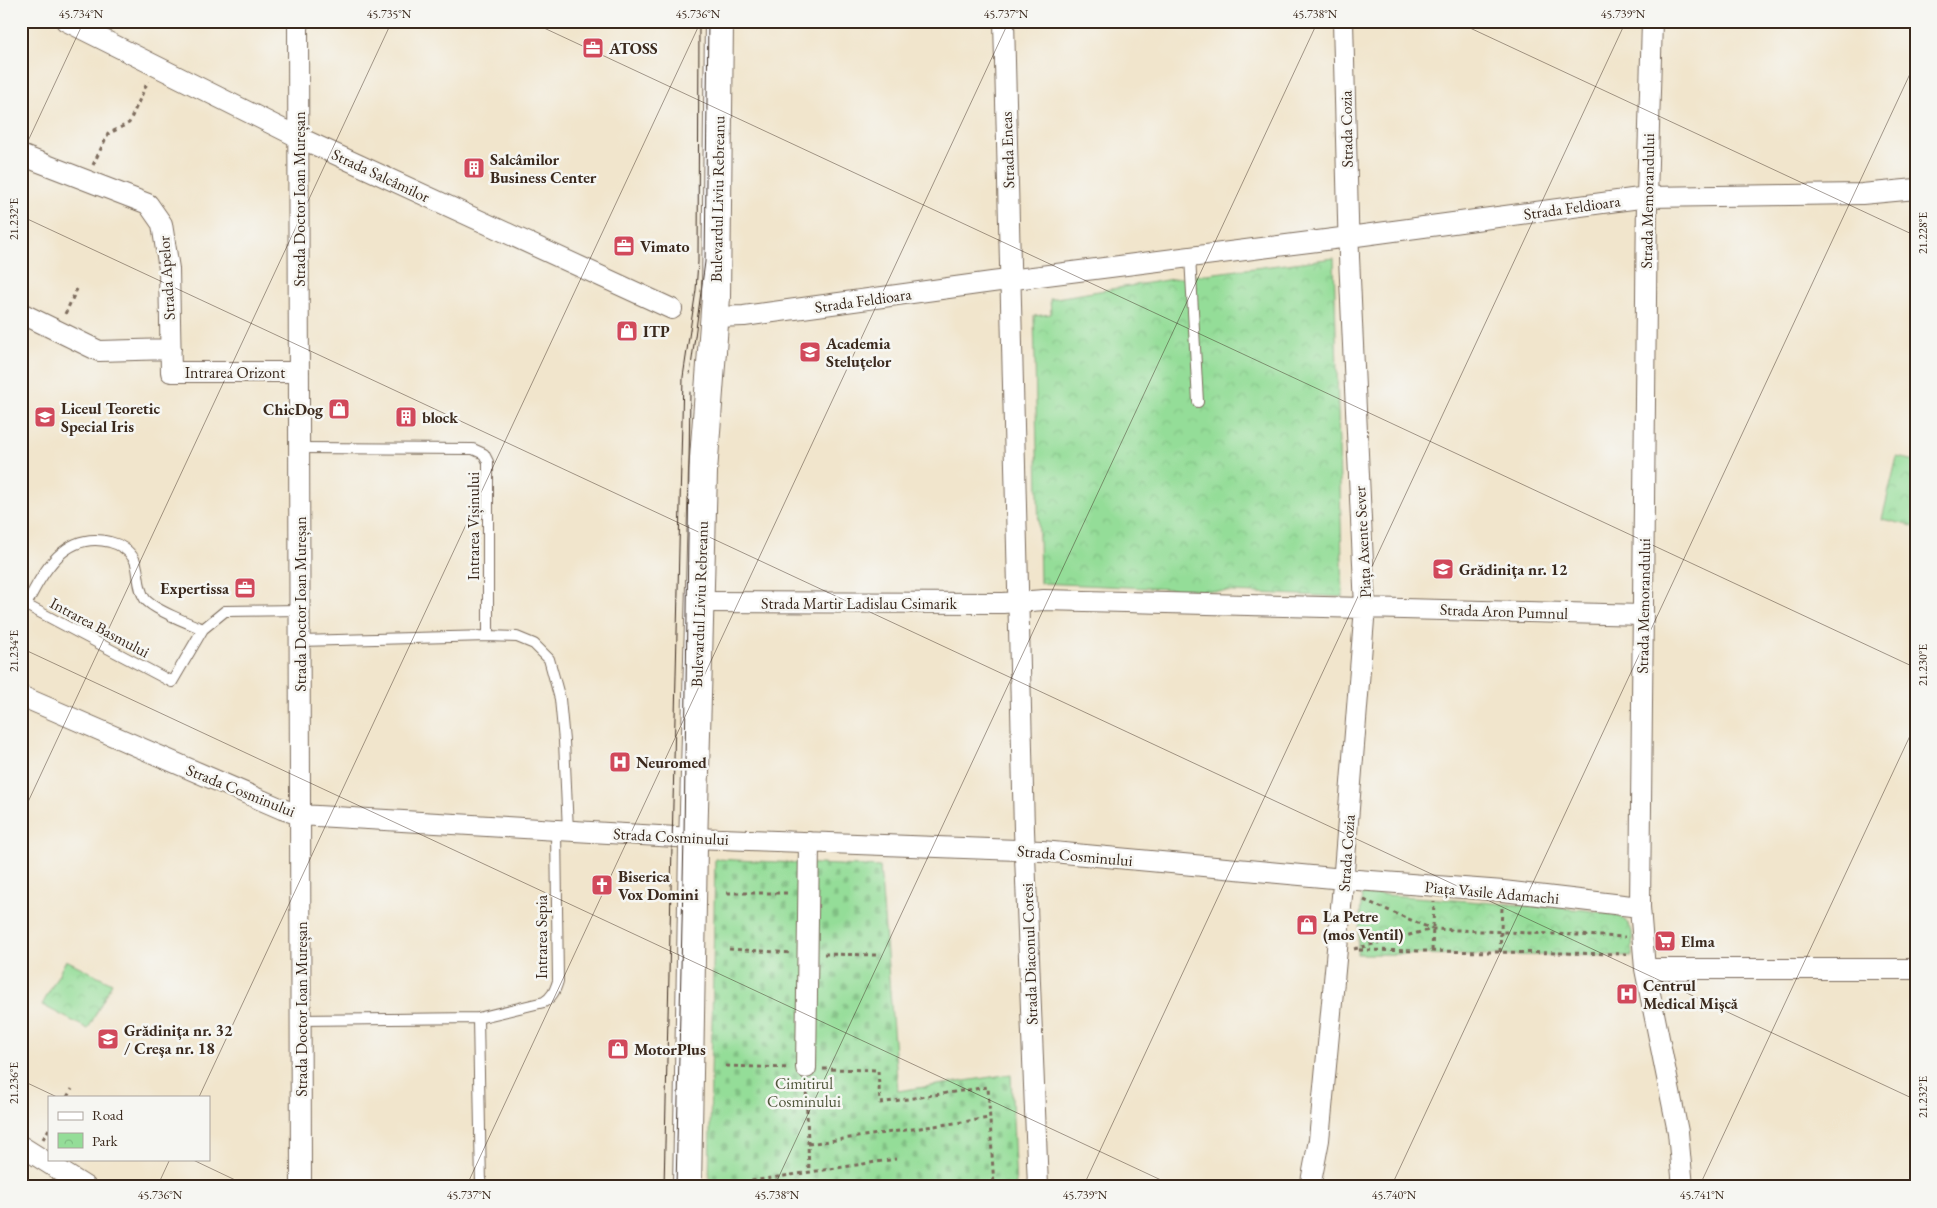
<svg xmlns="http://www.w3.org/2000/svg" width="1937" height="1208" viewBox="0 0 1937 1208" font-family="'EB Garamond',serif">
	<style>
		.cemetery { fill: url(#cemetery-stones); stroke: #68845b }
		.park { fill: url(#park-crowns); stroke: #68845b }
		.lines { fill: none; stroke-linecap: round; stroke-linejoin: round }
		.lane-casing { stroke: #7b6b5b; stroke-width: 12 }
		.street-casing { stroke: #7b6b5b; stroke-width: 22 }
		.primary-casing { stroke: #7b6b5b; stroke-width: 30 }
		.path { stroke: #7b6b5b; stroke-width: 3; stroke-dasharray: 4 4; stroke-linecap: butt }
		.lane { stroke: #fff; stroke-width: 10 }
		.street { stroke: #fff; stroke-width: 20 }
		.primary { stroke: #fff; stroke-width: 28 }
		.tram { stroke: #3b2a1e; stroke-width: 1 }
		.ticks { fill: none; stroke: #3b2a1e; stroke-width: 1; stroke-opacity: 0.45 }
		.labels { text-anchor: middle; stroke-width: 5; stroke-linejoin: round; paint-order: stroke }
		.poi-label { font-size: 16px; font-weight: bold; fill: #3b2a1e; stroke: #f6f6f2; text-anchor: start }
		.street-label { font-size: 16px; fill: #3b2a1e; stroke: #f6f6f2 }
		.park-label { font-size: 16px; fill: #51573c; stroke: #f6f6f2 }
		.neatline { fill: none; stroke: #3b2a1e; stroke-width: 2 }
		.ticks-label { font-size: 12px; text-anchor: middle; fill: #3b2a1e }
	</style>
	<defs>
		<pattern id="cemetery-stones" width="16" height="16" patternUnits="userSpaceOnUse" patternTransform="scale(1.25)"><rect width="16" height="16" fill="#94dd98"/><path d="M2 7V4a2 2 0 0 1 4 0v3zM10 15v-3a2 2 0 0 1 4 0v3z" fill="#80be83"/></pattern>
		<pattern id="park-crowns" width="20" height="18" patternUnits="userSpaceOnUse" patternTransform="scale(1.25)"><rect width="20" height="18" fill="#94dd98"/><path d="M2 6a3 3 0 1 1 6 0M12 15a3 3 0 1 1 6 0" fill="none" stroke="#80be83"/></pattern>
	</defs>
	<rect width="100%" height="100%" fill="#f6f6f2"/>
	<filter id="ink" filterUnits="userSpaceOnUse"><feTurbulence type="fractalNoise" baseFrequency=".02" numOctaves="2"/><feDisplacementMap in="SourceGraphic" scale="10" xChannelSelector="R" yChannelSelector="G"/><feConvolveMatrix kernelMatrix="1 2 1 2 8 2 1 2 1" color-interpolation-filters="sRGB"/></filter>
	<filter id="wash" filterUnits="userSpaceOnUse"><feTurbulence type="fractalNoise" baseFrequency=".0096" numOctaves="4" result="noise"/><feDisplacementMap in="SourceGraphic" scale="20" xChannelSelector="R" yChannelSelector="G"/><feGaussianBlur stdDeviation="1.12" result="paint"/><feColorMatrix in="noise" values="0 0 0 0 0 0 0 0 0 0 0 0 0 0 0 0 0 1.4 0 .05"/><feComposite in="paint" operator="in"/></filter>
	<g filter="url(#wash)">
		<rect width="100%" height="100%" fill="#f1e5cc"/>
		<path class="cemetery" d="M715,859L880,867L898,1091L1011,1074L1016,1187H709Z"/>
		<path class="park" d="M1334,258L1343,597L1040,583L1034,316L1051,314L1050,299L1191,276Z
			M1897,457L1916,461V527L1882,519Z
			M1362,893L1586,910C1601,913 1627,912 1632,932C1633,939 1632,949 1632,956L1357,954Z
			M66,960L112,983L88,1029L42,1005Z"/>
	</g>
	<g filter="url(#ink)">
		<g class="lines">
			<g class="lane-casing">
				<path id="lane" d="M1190,257L1198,402
					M299,448L473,449L484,454L488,462V636
					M203,629C190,624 153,609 145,599C136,586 140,568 134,559C129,550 119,544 110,542C65,530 43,572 26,605L172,682L203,629L225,611L300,610
					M300,641L488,636L517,637L534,644L549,659L560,699L564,741L568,831
					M478,1018L481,1187
					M301,1020L478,1018L544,1002C552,997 555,991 558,981L556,830"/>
			</g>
			<g class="street-casing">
				<path id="street" d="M66,21L298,137L672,309
					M298,21L301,1187
					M1004,21L1024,830L1038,1187
					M1652,21L1647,197L1640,907L1645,969L1678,1132L1683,1187
					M21,155L148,204L162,224L169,269L171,372H299
					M21,313L99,351L171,349
					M715,317L744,316L992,282L1349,237L1647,197L1862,194L1916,189
					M699,602L1003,603L1044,600L1643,615
					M21,696L282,809L300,815L693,838L1042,851L1344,879L1503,891L1640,907
					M1645,969H1916
					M806,1068L809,842
					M21,1146L86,1187
					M1310,1187L1319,1140L1342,896L1365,607L1349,257L1343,21"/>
			</g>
			<g class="primary-casing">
				<path id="primary" d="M687,1187L693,846L703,472L716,297L719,21"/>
			</g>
			<path class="path" d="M93,165L108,134L129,123L148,81
				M65,314L77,289
				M727,893H791
				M1364,900L1432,929
				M729,949L791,953
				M1354,949L1433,929L1625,937
				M1359,950L1628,954
				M1432,951L1434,902
				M1500,952L1502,908
				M824,954L877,955
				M726,1066L790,1068
				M823,1069L878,1070L880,1103L988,1087L994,1187
				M806,1084L809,1172
				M67,1097L72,1089
				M43,1139L49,1129
				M808,1144L990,1118
				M712,1187L896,1159"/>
			<use href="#lane" class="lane"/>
			<use href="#street" class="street"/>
			<use href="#primary" class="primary"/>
			<path class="tram" d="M690,374L705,262L708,21
				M664,1187L683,377L696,290L698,262L699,21
				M676,1187L684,837L690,392"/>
		</g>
	</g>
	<path class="ticks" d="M529,21L1916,668M1455,21L1916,236M21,156L84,21M21,216L1916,1100M21,648L1176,1187M21,817L392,21M21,1080L57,1097M199,1097L701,21M191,1159L250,1187M157,1187L170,1159M466,1187L1009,21M774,1187L1318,21M1083,1187L1626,21M1391,1187L1916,61M1699,1187L1916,723"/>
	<defs>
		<g id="office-square" transform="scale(1.125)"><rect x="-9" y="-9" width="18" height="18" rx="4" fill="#d1495b" stroke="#f6f6f2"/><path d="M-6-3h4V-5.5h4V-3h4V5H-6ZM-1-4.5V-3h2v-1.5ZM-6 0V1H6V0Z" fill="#fff"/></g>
		<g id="building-square" transform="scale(1.125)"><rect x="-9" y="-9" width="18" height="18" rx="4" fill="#d1495b" stroke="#f6f6f2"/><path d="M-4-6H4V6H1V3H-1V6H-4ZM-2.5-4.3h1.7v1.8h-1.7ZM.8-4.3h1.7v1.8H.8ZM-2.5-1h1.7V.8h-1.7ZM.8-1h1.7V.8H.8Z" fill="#fff"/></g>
		<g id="shop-square" transform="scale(1.125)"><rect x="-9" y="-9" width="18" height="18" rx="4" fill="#d1495b" stroke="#f6f6f2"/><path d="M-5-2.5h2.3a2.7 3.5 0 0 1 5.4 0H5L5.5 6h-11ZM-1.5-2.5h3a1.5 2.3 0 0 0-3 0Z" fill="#fff"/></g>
		<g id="school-square" transform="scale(1.125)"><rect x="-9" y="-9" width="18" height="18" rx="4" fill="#d1495b" stroke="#f6f6f2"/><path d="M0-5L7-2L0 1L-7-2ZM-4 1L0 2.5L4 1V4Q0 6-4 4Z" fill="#fff"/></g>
		<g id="hospital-square" transform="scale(1.125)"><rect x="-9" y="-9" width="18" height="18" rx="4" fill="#d1495b" stroke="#f6f6f2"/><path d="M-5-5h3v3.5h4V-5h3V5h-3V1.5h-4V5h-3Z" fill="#fff"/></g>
		<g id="church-square" transform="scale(1.125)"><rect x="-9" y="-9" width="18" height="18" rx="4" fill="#d1495b" stroke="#f6f6f2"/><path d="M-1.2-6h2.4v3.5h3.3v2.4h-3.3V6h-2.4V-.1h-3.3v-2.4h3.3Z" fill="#fff"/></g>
		<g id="supermarket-square" transform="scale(1.125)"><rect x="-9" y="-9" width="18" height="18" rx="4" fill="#d1495b" stroke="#f6f6f2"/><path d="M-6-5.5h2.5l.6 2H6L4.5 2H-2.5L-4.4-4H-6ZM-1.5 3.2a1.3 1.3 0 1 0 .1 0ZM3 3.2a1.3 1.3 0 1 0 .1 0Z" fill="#fff"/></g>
	</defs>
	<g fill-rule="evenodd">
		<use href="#office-square" x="593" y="48"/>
		<use href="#building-square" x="474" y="168"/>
		<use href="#office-square" x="624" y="246"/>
		<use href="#shop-square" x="627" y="331"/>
		<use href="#school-square" x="810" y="352"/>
		<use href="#shop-square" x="339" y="409"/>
		<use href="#school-square" x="45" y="417"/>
		<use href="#building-square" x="406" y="417"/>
		<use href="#school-square" x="1443" y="569"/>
		<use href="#office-square" x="245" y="588"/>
		<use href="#hospital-square" x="620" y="762"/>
		<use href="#church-square" x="602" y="885"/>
		<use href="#shop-square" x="1307" y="925"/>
		<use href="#supermarket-square" x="1665" y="941"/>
		<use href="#hospital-square" x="1627" y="994"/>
		<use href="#school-square" x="108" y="1039"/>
		<use href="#shop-square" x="618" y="1049"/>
	</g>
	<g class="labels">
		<g class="poi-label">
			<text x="609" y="54">ATOSS</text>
			<text x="490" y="165">Salcâmilor<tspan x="490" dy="18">Business Center</tspan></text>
			<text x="640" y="252">Vimato</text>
			<text x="643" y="337">ITP</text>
			<text x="826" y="349">Academia<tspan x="826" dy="18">Steluțelor</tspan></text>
			<text x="61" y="414">Liceul Teoretic<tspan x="61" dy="18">Special Iris</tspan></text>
			<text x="323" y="415" text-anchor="end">ChicDog</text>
			<text x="422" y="423">block</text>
			<text x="1459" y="575">Grădinița nr. 12</text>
			<text x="229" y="594" text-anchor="end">Expertissa</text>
			<text x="636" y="768">Neuromed</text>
			<text x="618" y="882">Biserica<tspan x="618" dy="18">Vox Domini</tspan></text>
			<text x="1323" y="922">La Petre<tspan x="1323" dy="18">(mos Ventil)</tspan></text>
			<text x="1681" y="947">Elma</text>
			<text x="1643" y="991">Centrul<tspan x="1643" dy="18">Medical Mișcă</tspan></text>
			<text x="124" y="1036">Grădinița nr. 32<tspan x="124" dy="18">/ Creșa nr. 18</tspan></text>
			<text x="634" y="1055">MotorPlus</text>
		</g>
		<g class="street-label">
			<text transform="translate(1346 129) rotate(-91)" y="6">Strada Cozia</text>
			<text transform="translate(1007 150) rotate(-92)" y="6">Strada Eneas</text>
			<text transform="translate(381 175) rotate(25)" y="6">Strada Salcâmilor</text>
			<text transform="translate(299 199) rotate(-90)" y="6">Strada Doctor Ioan Mureșan</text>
			<text transform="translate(717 199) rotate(-89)" y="6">Bulevardul Liviu Rebreanu</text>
			<text transform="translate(1647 201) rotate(-89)" y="6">Strada Memorandului</text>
			<text transform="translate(1572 207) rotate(-8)" y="6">Strada Feldioara</text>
			<text transform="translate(166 278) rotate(-94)" y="6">Strada Apelor</text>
			<text transform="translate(863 300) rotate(-8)" y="6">Strada Feldioara</text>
			<text x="235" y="378">Intrarea Orizont</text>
			<text transform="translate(473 526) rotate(-90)" y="6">Intrarea Vișinului</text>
			<text transform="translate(1362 542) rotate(-93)" y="6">Piața Axente Sever</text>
			<text x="859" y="609">Strada Martir Ladislau Csimarik</text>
			<text transform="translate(300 604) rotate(-90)" y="6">Strada Doctor Ioan Mureșan</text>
			<text transform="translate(699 604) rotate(-88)" y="6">Bulevardul Liviu Rebreanu</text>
			<text transform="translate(1643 606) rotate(-89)" y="6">Strada Memorandului</text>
			<text transform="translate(1504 611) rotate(2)" y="6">Strada Aron Pumnul</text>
			<text transform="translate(100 627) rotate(28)" y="6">Intrarea Basmului</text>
			<text transform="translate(241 790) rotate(22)" y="6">Strada Cosminului</text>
			<text transform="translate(671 836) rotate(3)" y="6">Strada Cosminului</text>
			<text transform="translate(1346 853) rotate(-86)" y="6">Strada Cozia</text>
			<text transform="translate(1075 855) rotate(5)" y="6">Strada Cosminului</text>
			<text transform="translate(1492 892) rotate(5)" y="6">Piața Vasile Adamachi</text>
			<text transform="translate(541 937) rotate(-90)" y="6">Intrarea Sepia</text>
			<text transform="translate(1029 954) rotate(-92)" y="6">Strada Diaconul Coresi</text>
			<text transform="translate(301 1009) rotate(-90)" y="6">Strada Doctor Ioan Mureșan</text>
		</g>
		<g class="park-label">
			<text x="804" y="1089">Cimitirul<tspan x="804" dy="18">Cosminului</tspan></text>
		</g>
	</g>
	<rect width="1937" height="1208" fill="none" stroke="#f6f6f2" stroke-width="55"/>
	<rect x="48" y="1096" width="162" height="65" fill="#f6f6f2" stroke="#aba49d"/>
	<rect x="58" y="1112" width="25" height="8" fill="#ffffff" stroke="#aba49d"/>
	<text x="92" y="1120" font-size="15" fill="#3b2a1e">Road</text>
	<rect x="58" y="1133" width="25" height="15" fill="url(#park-crowns)" stroke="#aba49d"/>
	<text x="92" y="1146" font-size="15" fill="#3b2a1e">Park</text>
	<rect x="28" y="28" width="1882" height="1152" class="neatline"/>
	<g class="ticks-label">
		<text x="81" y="18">45.734°N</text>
		<text x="389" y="18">45.735°N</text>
		<text x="698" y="18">45.736°N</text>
		<text x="1006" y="18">45.737°N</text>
		<text x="1315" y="18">45.738°N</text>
		<text x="1623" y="18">45.739°N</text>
		<text transform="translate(14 219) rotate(-90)" y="4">21.232°E</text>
		<text transform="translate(1923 233) rotate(-90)" y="4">21.228°E</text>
		<text transform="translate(14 651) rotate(-90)" y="4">21.234°E</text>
		<text transform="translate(1923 665) rotate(-90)" y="4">21.230°E</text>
		<text transform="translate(14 1083) rotate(-90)" y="4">21.236°E</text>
		<text transform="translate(1923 1097) rotate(-90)" y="4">21.232°E</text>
		<text x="160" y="1199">45.736°N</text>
		<text x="469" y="1199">45.737°N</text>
		<text x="777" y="1199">45.738°N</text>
		<text x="1085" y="1199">45.739°N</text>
		<text x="1394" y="1199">45.740°N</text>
		<text x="1702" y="1199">45.741°N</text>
	</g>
</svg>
